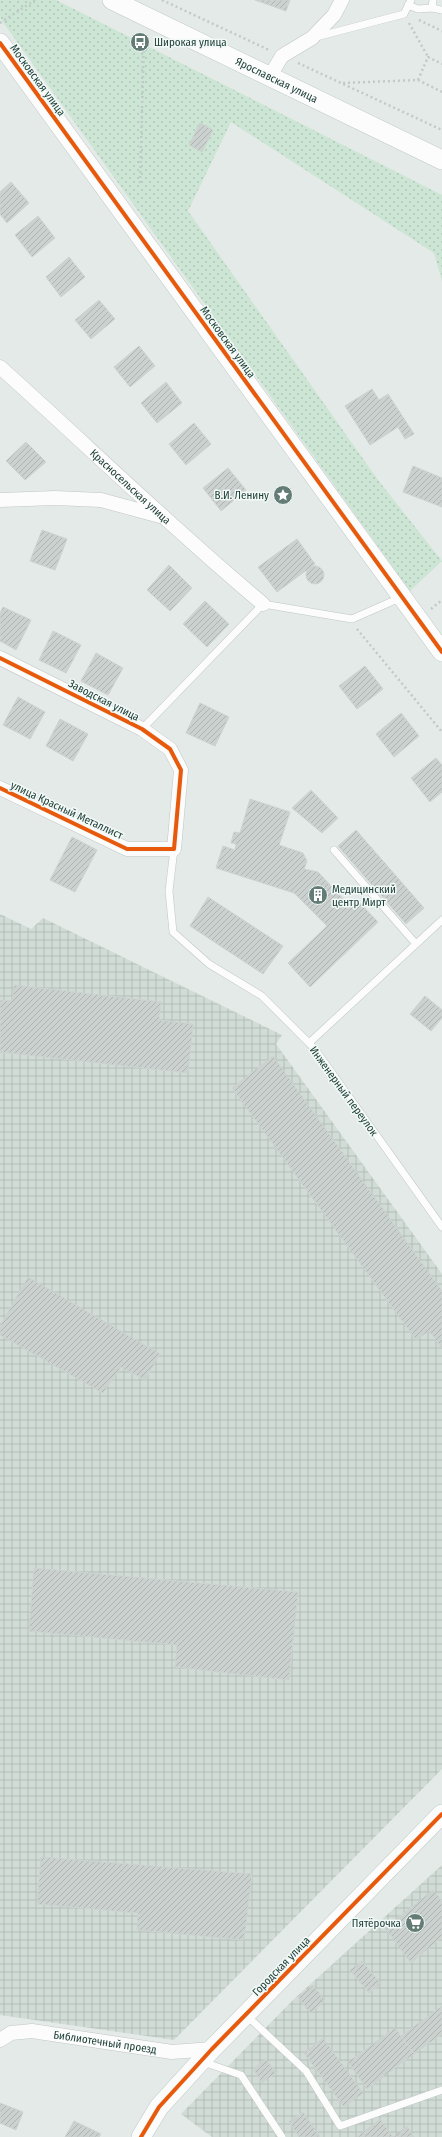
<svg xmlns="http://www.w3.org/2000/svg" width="442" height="2137" viewBox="0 0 442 2137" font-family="'Fira Sans Condensed',sans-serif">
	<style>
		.industrial { fill: url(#industrial-grid) }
		.park { fill: url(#park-dots) }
		.building { fill: url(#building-hatch); stroke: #cdd3d0 }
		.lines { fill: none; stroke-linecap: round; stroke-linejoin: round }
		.lane-casing { stroke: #c1c7c5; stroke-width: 8 }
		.street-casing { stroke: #c1c7c5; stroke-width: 15 }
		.secondary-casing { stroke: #bfc8c5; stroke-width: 20 }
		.path { stroke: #c0cac8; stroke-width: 2.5; stroke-dasharray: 2 3; stroke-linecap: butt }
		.lane { stroke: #fbfcfb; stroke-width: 7 }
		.street { stroke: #fbfcfb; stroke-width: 14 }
		.secondary { stroke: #fbfcfb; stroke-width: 19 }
		.cycleway-casing { stroke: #f2f9f6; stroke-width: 6 }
		.cycleway { stroke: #e8590c; stroke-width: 4 }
		.labels { text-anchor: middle; stroke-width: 3; stroke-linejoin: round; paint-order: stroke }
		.poi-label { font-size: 11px; fill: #1f4039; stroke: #f2f9f6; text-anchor: start }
		.street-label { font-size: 11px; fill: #1f4039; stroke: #f2f9f6 }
	</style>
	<defs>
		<pattern id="industrial-grid" width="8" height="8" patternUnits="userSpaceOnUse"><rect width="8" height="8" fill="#d1dcd7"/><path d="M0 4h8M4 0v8" fill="none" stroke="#b3beb9"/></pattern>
		<pattern id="park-dots" width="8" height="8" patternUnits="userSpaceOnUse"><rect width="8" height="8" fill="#cce5d4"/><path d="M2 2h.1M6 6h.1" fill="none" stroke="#afc6b7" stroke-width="1.8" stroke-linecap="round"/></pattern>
		<pattern id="building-hatch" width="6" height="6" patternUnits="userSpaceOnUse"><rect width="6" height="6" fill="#cad1cf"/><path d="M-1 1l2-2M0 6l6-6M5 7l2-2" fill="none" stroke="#adb4b2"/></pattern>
	</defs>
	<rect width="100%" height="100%" fill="#e4eae7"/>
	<path class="industrial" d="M0,914L31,929L43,918L282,1035L276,1044L442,1274V1769L174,2040L0,2015Z
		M442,1865V2137H212L181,2114L294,1999Z"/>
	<path class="park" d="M0,0H56L442,195V281L434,253L231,122L188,211L378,480L442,561L410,591L0,18Z"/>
	<path class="building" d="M255,0H290L286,11Z
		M200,123L213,130L202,152L189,145Z
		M11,182L29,203L7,223L0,214V192Z
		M38,216L55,238L32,257L15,235Z
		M69,257L85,277L61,297L46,277Z
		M99,300L115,319L91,339L75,320Z
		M139,346L155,366L130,387L114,367Z
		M166,382L182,403L157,423L141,403Z
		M372,389L379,400L388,394L414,434L405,439L398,427L370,445L345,406Z
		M194,423L211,444L186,465L169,444Z
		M26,442L46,462L25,480L6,461Z
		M413,466L442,478V507L403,492Z
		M228,468L246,490L221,511L203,488Z
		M42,530L67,539L55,570L30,561Z
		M297,539L315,564L277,592L258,567Z
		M169,565L192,588L170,611L147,590Z
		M306 575a9 9 0 1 1 18 0a9 9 0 1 1-18 0Z
		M205,601L229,624L207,647L183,624Z
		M3,607L31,620L16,650L0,641V613Z
		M53,631L81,645L66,673L39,660Z
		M96,653L123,668L108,695L81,681Z
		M365,666L383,689L357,709L339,686Z
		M18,697L45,712L30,739L3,725Z
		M200,703L229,717L215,746L186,733Z
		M401,713L419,736L394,757L376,734Z
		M60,719L88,734L73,761L46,746Z
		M436,758L442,765V792L430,802L411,778Z
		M311,790L338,818L322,833L292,808Z
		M250,799L290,812L279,845L303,853L307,861L304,869L318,872L349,905L355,898L378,922L310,987L288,963L327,926L294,893L216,868L223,846L235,850L236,844L231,843L234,832L240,833Z
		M356,830L424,908L406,924L338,846Z
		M72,837L97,850L75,892L50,880Z
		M208,897L283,946L263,974L190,926Z
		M14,985L161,1002L159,1020L193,1024L188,1073L0,1052V1000L12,1001Z
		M425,996L442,1010V1018L431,1031L410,1014Z
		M273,1056L442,1291V1348L429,1331L416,1340L232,1088Z
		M28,1277L160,1354L145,1380L121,1367L103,1393L0,1335V1326Z
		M34,1568L298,1592L289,1680L175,1667L177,1645L29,1631Z
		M41,1857L252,1874L244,1940L137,1930L138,1913L37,1904Z
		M433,1890L442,1901V1937L411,1963L385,1928Z
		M362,1961L381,1984L369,1993L350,1970Z
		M313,1985L325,2001L310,2013L298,1997Z
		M442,2006V2034L414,2054L401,2036Z
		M395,2028L414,2054L367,2089L348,2062Z
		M323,2038L363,2093L344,2107L304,2053Z
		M266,2059L276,2073L262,2083L253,2069Z
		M0,2103L23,2112L16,2130L0,2123Z
		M303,2112L320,2137H299L289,2122Z
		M380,2119L393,2137H357Z
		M74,2121L101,2134L99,2137H65Z
		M407,2126L414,2137H393Z"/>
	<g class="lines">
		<g class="lane-casing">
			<path id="lane" d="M433,0L432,8L442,10
				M408,5L418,9L432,8
				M316,37L404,14L411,0
				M142,729L263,604L352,619L402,597
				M174,849L169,891L173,932L209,964L262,996L309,1043
				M334,850L416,944
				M442,920L309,1043L317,1052L442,1227
				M246,2015L306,2071L340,2126L442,2090
				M203,2062L241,2075L282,2137"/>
		</g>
		<g class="street-casing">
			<g id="street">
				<path d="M270,76L282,56L312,38L334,15L342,0"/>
				<path id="s1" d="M0,367C88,446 172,528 263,604"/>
				<path d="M0,500L55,498L101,500L160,516"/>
				<path d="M0,658L142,729L170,749L181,770L174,849H127L0,788"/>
				<path id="s2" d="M0,2040L11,2033L32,2031L172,2052L212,2049"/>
			</g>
		</g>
		<g class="secondary-casing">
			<g id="secondary">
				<path id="s3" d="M112,0L442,160"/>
				<path d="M0,43L442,652"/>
				<path d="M141,2137L159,2107L212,2049L442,1814"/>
			</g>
		</g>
		<path class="path" d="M162,0L269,50
			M419,20L442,31
			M0,23L35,0
			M409,23L428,57
			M298,63L442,130
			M418,80L428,57L442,64
			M343,83L418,80L442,92
			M140,183L144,39
			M431,609L442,600
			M357,629L442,732"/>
		<use href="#lane" class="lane"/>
		<use href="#street" class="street"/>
		<use href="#secondary" class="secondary"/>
		<g class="cycleway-casing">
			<path id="cycleway" d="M0,43L442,652
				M0,658L142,729L170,749L181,770L174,849H127L0,788
				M141,2137L159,2107L212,2049L442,1814"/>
		</g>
		<use href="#cycleway" class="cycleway"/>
	</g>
	<defs>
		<g id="bus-disc" transform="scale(1)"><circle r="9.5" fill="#647c76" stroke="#f2f9f6"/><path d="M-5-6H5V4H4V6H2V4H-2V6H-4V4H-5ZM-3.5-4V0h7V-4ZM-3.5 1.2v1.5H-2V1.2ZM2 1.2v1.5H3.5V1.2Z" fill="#fff"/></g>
		<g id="sight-disc" transform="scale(1)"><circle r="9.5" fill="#647c76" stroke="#f2f9f6"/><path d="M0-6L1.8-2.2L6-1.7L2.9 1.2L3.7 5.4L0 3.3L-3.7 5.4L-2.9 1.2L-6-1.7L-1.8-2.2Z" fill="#fff"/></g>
		<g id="building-disc" transform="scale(1)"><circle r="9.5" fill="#647c76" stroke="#f2f9f6"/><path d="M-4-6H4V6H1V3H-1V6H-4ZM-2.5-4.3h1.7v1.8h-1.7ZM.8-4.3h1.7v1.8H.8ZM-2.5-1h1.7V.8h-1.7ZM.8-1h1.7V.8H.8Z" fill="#fff"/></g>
		<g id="supermarket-disc" transform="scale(1)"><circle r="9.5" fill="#647c76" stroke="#f2f9f6"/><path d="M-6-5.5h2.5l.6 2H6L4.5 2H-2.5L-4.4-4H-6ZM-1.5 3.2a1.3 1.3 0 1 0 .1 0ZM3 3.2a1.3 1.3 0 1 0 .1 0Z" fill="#fff"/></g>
	</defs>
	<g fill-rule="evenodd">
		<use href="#bus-disc" x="140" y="42"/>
		<use href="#sight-disc" x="283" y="495"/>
		<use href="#building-disc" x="318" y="895"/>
		<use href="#supermarket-disc" x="415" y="1923"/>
	</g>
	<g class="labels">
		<g class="poi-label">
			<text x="154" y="46">Широкая улица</text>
			<text x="269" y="499" text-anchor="end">В.И. Ленину</text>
			<text x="332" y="893">Медицинский<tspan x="332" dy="13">центр Мирт</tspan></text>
			<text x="401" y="1927" text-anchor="end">Пятёрочка</text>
		</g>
		<g class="street-label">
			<text transform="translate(38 80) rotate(54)" y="4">Московская улица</text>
			<text dy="4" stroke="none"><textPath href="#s3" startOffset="183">Ярославская улица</textPath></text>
			<text transform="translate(228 342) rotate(54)" y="4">Московская улица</text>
			<text dy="4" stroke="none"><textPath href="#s1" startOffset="177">Красносельская улица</textPath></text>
			<text transform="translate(104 700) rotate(27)" y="4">Заводская улица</text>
			<text transform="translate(67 810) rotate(25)" y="4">улица Красный Металлист</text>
			<text transform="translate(344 1091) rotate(54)" y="4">Инженерный переулок</text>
			<text transform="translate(281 1966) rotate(-46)" y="4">Городская улица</text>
			<text dy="4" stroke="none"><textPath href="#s2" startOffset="108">Библиотечный проезд</textPath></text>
		</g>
	</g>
</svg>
